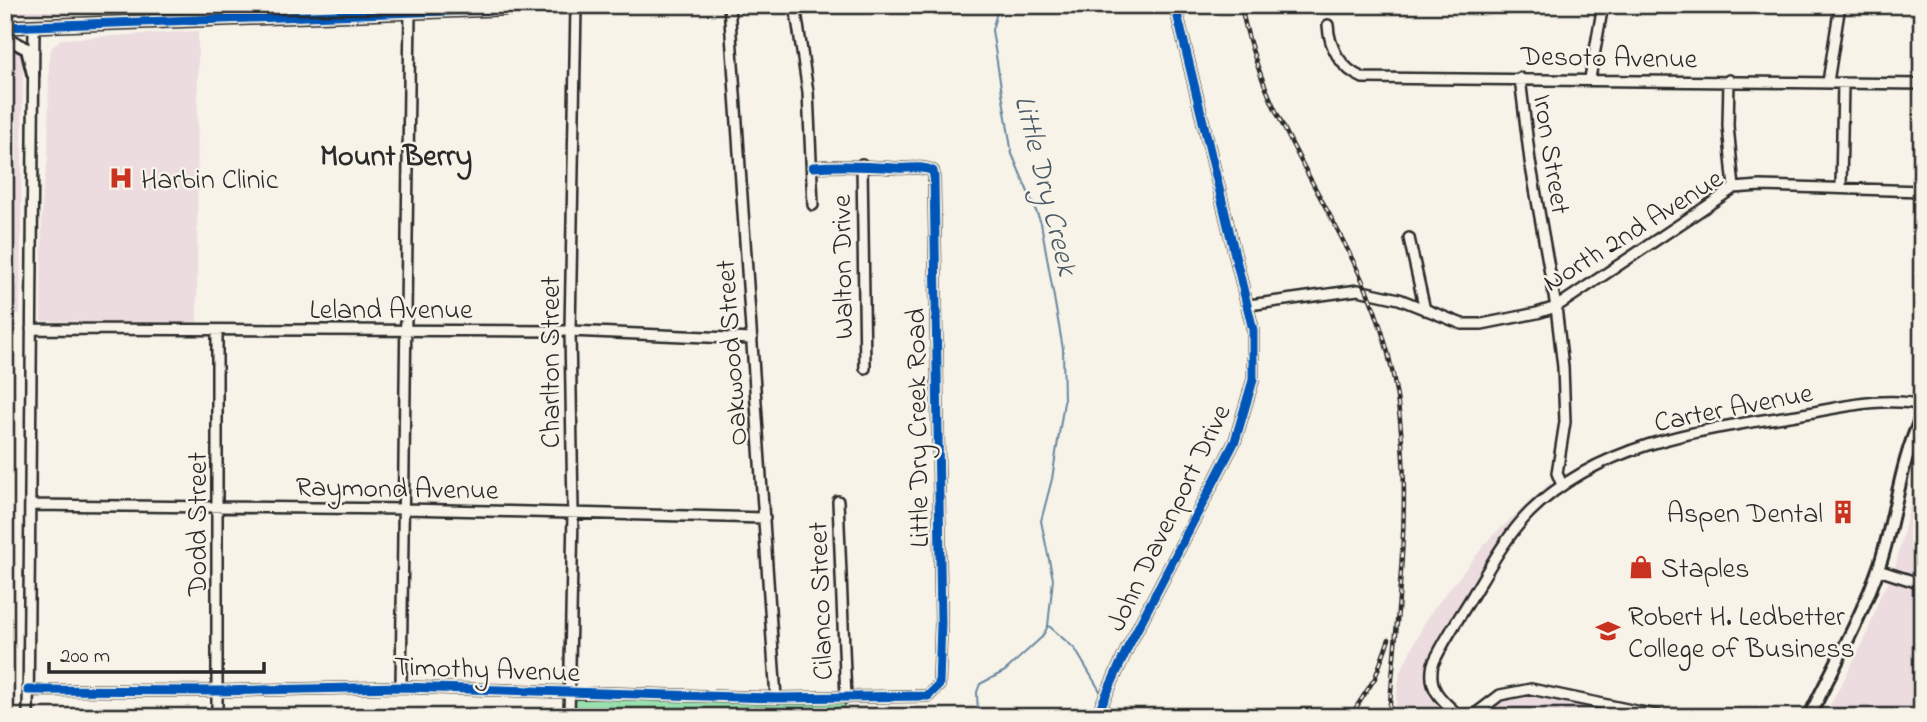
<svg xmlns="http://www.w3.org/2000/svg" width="1927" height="722" viewBox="0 0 1927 722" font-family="'Indie Flower',sans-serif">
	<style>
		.built { fill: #ecdce0 }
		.green { fill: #98e1af; stroke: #62866d; stroke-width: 2 }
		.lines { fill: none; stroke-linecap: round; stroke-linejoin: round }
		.stream { stroke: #6887a0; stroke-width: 2 }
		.minor-casing { stroke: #2b2b2b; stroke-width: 14 }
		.major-casing { stroke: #2b2b2b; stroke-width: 16 }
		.minor { stroke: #f7f3e8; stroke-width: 9 }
		.major { stroke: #f7f3e8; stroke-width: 10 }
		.rail-casing { stroke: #2b2b2b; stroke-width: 4.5 }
		.rail { stroke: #f7f3e8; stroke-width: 2; stroke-dasharray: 5; stroke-linecap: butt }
		.cycleway-casing { stroke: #f7f3e8; stroke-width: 13 }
		.cycleway { stroke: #0057b8; stroke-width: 9 }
		.labels { text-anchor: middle; stroke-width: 5; stroke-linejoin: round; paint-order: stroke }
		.street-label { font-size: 28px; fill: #2b2b2b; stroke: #f7f3e8 }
		.poi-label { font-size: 28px; fill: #2b2b2b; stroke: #f7f3e8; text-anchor: start }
		.neighbourhood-label { font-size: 30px; font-weight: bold; fill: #2b2b2b; stroke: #f7f3e8 }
		.water-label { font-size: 30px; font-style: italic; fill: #495966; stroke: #f7f3e8 }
	</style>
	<rect width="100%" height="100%" fill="#f7f3e8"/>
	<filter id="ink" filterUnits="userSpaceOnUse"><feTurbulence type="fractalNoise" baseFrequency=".0143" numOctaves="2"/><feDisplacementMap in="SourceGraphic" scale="14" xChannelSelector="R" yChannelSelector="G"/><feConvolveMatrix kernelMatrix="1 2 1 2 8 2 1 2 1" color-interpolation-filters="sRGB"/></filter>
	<g filter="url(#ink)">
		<path class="built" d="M5,5H291L36,13H5Z
			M198,31L197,324L41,321L42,198L48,158L49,57L52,47L61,39Z
			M14,45L22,53L23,71L20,314L5,315V46Z
			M1922,454V717H1824L1866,637L1882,591L1887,586L1896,564Z
			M1551,482L1549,489L1518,520L1468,593L1428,660V692L1452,717H1394L1400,672L1428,616L1490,538Z
			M1526,694L1540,696L1636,717H1480L1502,699Z"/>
		<path class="green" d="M569,694L846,698L843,717H569Z"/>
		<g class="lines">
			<path class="stream" d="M1049,626L1075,649L1100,691
				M1108,704L1115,717
				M978,717L977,692L980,684L1005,671L1042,637L1048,626L1053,579L1041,521L1052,479L1064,402L1063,349L1041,223L1012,154L1000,81L992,30L999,5"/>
			<g class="minor-casing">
				<path id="minor" d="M729,5L776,698
					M795,5L808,92L813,205
					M1328,25C1329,47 1341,69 1363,78L1922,84
					M1520,78L1530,161L1556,307L1563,367L1565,422L1557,473L1562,485
					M1590,78L1603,5
					M1729,80L1728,126L1734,188
					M1828,82L1840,5
					M862,164L865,368
					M1841,187L1843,83
					M1409,238L1425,310
					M1249,305L1358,290L1399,299L1462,324H1482L1537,313L1556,307L1734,188L1760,186L1922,191
					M31,329L570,331L752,339
					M838,501L846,698
					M30,505L406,509L765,518
					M1878,570L1922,584
					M401,687L410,12
					M28,690L217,691L401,687L776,698L928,696L939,685L941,623L934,177L933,171C921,165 908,169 895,168C867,166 841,165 813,167
					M28,717L34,26
					M217,717V332
					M569,717L573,512L570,331L576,6
					M1096,717L1128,647L1235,441L1253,380V330L1175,5
					M1461,717C1443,701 1427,691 1433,664C1444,640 1459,618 1473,595C1489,568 1507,535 1530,512C1599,444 1698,430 1790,416C1832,410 1880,395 1922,405
					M1471,717L1500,695L1531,689L1665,717"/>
			</g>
			<g class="major-casing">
				<path id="major" d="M5,27L605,5
					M5,37L27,49L33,74
					M1809,717C1834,666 1863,615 1881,561C1896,513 1900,462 1922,416"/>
			</g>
			<use href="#minor" class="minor"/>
			<use href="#major" class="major"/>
			<g class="rail-casing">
				<path id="rail" d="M1241,5C1260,110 1326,195 1367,291C1426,427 1399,575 1389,717
					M1350,717L1375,678L1389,639"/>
			</g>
			<use href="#rail" class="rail"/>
			<g class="cycleway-casing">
				<path id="cycleway" d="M5,27L605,5
					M28,690L217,691L401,687L776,698L928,696L939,685L941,623L934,177L933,171C921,165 908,169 895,168C867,166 841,165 813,167
					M1096,717L1128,647L1235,441L1253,380V330L1175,5"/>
			</g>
			<use href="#cycleway" class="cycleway"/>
		</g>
	</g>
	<defs>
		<g id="hospital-bare" transform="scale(1.89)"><path d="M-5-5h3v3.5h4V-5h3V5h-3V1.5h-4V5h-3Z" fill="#c8321e" stroke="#f7f3e8" stroke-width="2.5" paint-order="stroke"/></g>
		<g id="building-bare" transform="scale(1.89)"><path d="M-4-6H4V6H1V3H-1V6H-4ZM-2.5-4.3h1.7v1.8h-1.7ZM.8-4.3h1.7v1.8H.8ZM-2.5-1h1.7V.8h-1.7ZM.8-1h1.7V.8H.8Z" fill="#c8321e" stroke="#f7f3e8" stroke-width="2.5" paint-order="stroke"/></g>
		<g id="shop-bare" transform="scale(1.89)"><path d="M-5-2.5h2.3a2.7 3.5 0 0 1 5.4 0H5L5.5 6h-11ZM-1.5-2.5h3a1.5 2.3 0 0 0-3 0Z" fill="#c8321e" stroke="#f7f3e8" stroke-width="2.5" paint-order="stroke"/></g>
		<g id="university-bare" transform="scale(1.89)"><path d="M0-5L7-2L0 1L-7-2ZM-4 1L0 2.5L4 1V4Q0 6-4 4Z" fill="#c8321e" stroke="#f7f3e8" stroke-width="2.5" paint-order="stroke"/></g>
	</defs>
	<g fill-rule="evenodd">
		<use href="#hospital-bare" x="121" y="178"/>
		<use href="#building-bare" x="1843" y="512"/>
		<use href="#shop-bare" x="1641" y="567"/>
		<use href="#university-bare" x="1608" y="631"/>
	</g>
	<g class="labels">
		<g class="street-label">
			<text transform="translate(1609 56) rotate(1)" y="10">Desoto Avenue</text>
			<text transform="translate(1553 154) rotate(81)" y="10">Iron Street</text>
			<text transform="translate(1632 229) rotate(-32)" y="10">North 2nd Avenue</text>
			<text transform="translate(841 267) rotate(-91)" y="10">Walton Drive</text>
			<text x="391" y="318">Leland Avenue</text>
			<text transform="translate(730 353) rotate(-94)" y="10">Oakwood Street</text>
			<text transform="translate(549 362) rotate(-90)" y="10">Charlton Street</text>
			<text transform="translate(1733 406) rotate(-11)" y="10">Carter Avenue</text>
			<text transform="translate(916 428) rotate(-91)" y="10">Little Dry Creek Road</text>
			<text transform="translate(397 487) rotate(1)" y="10">Raymond Avenue</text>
			<text transform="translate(1167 517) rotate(-64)" y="10">John Davenport Drive</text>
			<text transform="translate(196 524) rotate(-90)" y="10">Dodd Street</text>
			<text transform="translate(819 601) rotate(-92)" y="10">Cilanco Street</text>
			<text transform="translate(487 668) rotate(2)" y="10">Timothy Avenue</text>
		</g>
		<g class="poi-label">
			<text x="141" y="188">Harbin Clinic</text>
			<text x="1823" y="522" text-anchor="end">Aspen Dental</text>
			<text x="1661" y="577">Staples</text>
			<text x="1628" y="625">Robert H. Ledbetter<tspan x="1628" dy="32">College of Business</tspan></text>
		</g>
		<g class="neighbourhood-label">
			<text x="396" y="165">Mount Berry</text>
		</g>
		<g class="water-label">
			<text transform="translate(1047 185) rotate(76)" y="10">Little Dry Creek</text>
		</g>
	</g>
	<rect width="1927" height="722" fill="none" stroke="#f7f3e8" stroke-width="28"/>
	<rect x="14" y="14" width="1899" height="694" fill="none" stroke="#2b2b2b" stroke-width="2.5" filter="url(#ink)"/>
	<path d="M49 662v10h215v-10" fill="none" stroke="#2b2b2b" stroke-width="3.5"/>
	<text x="60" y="662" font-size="21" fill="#2b2b2b" stroke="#f7f3e8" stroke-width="5" paint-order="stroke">200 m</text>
</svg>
